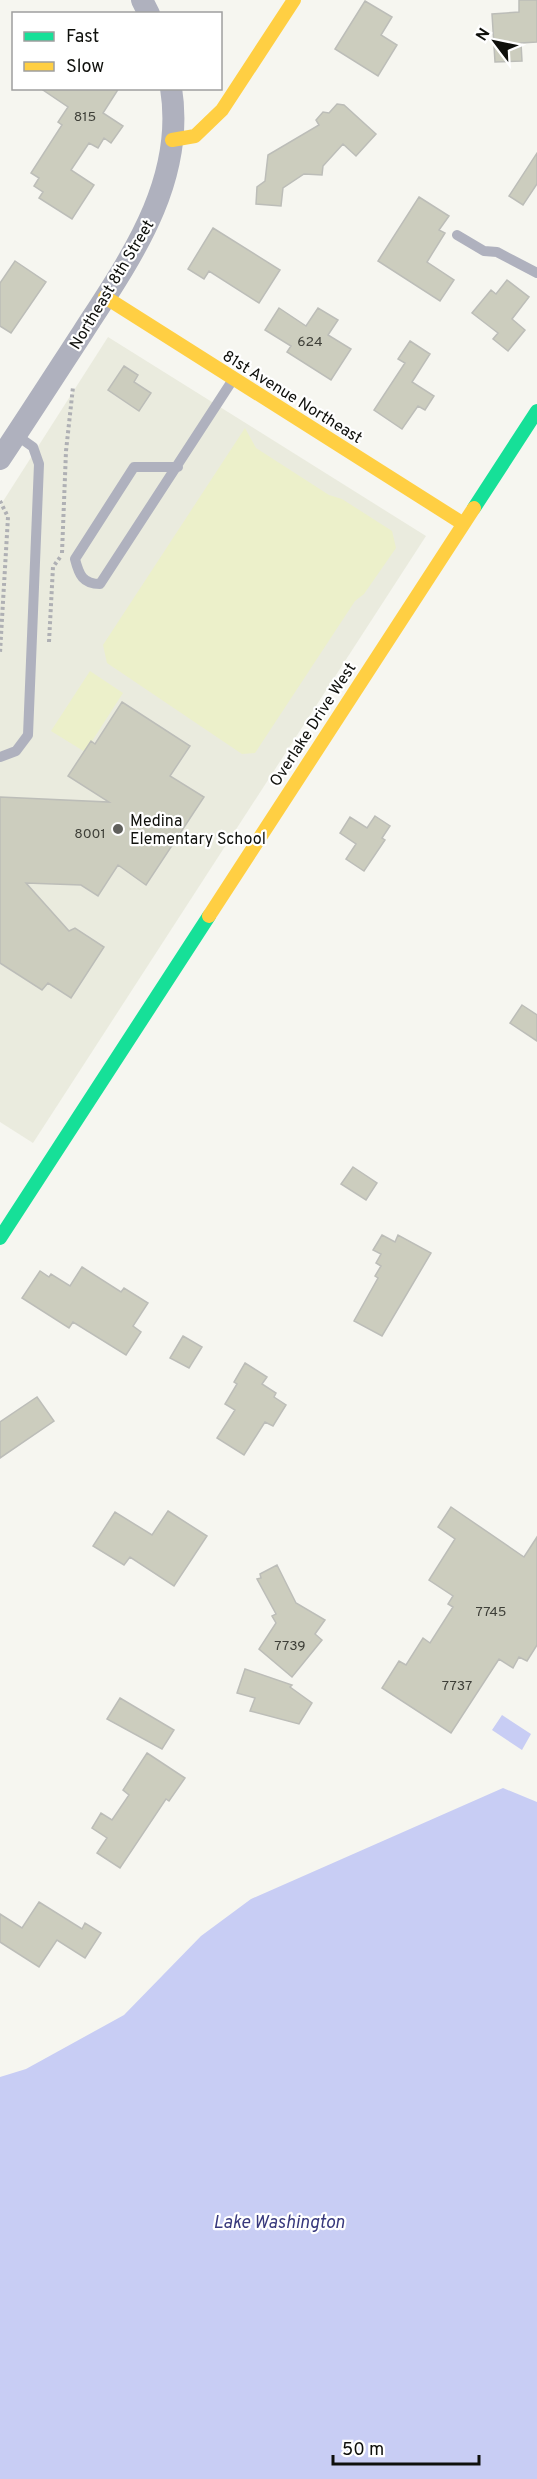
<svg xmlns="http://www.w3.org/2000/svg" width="537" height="2479" viewBox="0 0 537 2479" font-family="Overpass,sans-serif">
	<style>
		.built { fill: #eaebde }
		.green { fill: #ecf0ca }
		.water { fill: #c8cdf4 }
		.building { fill: #cccdbe; stroke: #bcbdb8; stroke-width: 1.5 }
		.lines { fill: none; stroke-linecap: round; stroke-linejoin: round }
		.path { stroke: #afb0b4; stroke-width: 4; stroke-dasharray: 3 3; stroke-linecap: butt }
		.lane { stroke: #afb1be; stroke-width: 10 }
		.street { stroke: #afb1be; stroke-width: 22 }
		.fast { stroke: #16e098; stroke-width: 14 }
		.slow { stroke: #ffcf43; stroke-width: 14 }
		.poi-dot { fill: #60605c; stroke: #fff; stroke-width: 2 }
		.labels { text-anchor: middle; stroke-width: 4.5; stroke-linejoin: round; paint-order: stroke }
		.number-label { font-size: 14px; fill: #3e3f38 }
		.street-label { font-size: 16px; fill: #0f100c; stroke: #fff }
		.poi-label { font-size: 16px; fill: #0f100c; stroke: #fff; text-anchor: start }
		.water-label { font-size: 18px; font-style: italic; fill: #37387c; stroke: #fff }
	</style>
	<rect width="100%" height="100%" fill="#f6f6f0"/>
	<path class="built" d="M108,337L426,536L33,1143L0,1122V506Z"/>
	<path class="green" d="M245,428L256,448L329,495L342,499L392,531L396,548L364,594L355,601L255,753L242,754L107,663L103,645Z
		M90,671L123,693L85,752L51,731Z"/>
	<path class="water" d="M502,1715L531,1734L522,1750L492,1730Z
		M503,1788L537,1802V2479H0V2077L26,2069L124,2015L201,1936L251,1899Z"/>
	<path class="building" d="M519,0H537V42L521,43L522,61L495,62L492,14L519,12Z
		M365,1L392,17L381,35L397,45L378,76L335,49Z
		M40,88H119L103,113L123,126L111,143L104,138L98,148L89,143L71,170L94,185L72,219L39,198L43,192L34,186L39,178L31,173L62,125L58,122L68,107Z
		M337,104L344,105L376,134L356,156L343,144L323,166L322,175L304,174L283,188L281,206L256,204L257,187L265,181L268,155L319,125L316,120L323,112L329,113Z
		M537,153V184L523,205L509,196Z
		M419,197L449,216L439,230L445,233L427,262L454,280L440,301L378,261Z
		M213,228L280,270L259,303L209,271L204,279L188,269Z
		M15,261L46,282L11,333L0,326V283Z
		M507,280L529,297L512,319L525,330L508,351L493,339L498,333L472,313L491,290L496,294Z
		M279,308L306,326L318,308L338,320L328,335L351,349L331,380L287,352L291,346L265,330Z
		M410,341L430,354L412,382L434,396L425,410L418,406L402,429L374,410L405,363L398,359Z
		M124,366L138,375L134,382L151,393L139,411L108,390Z
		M122,702L190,746L170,776L204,797L146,885L118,865L98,896L81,885L26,883L69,931L75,928L104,947L71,998L48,983L42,990L0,963V797L109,802L68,776L91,741L95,744Z
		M375,816L390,826L382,838L385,840L364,871L346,859L356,844L340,833L350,817L367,828Z
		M522,1005L537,1015V1041L510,1023Z
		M353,1167L377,1183L366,1200L341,1184Z
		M382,1235L395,1242L398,1235L431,1253L382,1336L354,1321L378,1278L375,1276L381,1266L376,1263L381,1254L373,1250Z
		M82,1267L121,1292L124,1288L148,1303L133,1326L141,1332L126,1355L73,1322L69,1328L22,1298L40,1271L49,1277L51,1274L70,1286Z
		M183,1336L202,1347L189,1368L170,1358Z
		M245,1363L267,1377L262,1384L276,1393L274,1397L286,1405L273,1426L265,1422L244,1455L217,1438L235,1410L225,1404L237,1384L234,1382Z
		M37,1397L54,1421L0,1458V1422Z
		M451,1507L524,1557L537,1537V1645L527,1661L519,1657L513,1668L499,1659L451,1733L382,1688L399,1661L406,1665L423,1638L430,1643L453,1607L448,1604L453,1596L429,1580L455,1539L438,1527Z
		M168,1511L207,1536L174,1586L130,1557L124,1565L93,1546L115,1512L152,1535Z
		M277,1565L296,1603L325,1620L315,1634L322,1640L292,1677L259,1649L276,1623L272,1616L276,1614L257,1579L261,1578L260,1574Z
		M245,1669L292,1685L290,1687L312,1703L299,1724L250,1711L255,1698L237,1693Z
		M120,1698L174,1730L162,1749L107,1719Z
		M147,1753L185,1778L169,1801L166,1799L120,1868L97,1853L107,1838L92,1828L101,1813L112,1820L129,1795L123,1790Z
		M39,1902L82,1929L85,1923L101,1933L85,1958L57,1940L39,1967L0,1942V1914L22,1928Z"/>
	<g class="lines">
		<path class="path" d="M0,501L8,517L0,653
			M62,553L66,451L73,387
			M49,642L53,567L61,556"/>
		<path class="lane" d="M457,235L484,251L497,252L537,273
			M178,467H134L75,559C79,575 83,584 100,584L232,381
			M0,757L16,751L28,735L39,464L33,447L16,435"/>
		<path class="street" d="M142,0L149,14
			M0,459C28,417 55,375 83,332C130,259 186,181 171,88"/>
		<path class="fast" d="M474,508L537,411
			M0,1238L209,916"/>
		<path class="slow" d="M172,140L195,136L222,110L294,0
			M105,297L462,523
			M209,916L474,508"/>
	</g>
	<circle class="poi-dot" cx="118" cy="829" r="6"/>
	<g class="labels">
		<g class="number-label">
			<text x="85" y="121">815</text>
			<text x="310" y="346">624</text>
			<text x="90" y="838">8001</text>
			<text x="491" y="1616">7745</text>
			<text x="290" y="1650">7739</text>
			<text x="457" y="1690">7737</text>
		</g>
		<g class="street-label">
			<text transform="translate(111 284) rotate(-59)" y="6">Northeast 8th Street</text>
			<text transform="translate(293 396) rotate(32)" y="6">81st Avenue Northeast</text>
			<text transform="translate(312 724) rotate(-57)" y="6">Overlake Drive West</text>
		</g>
		<g class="poi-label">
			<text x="130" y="826">Medina<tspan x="130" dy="18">Elementary School</tspan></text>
		</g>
		<g class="water-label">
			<text x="279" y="2228">Lake Washington</text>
		</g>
	</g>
	<rect x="12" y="12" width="210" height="78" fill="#ffffff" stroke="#9f9f9e" stroke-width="1.5"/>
	<rect x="24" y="32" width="30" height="9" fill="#16e098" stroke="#9f9f9e" stroke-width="1.5"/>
	<text x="66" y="42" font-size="18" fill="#0f100c">Fast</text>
	<rect x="24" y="62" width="30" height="9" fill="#ffcf43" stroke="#9f9f9e" stroke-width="1.5"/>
	<text x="66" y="72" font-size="18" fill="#0f100c">Slow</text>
	<g transform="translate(495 42) rotate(302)" stroke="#ffffff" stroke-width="4.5" paint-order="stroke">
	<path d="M0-4.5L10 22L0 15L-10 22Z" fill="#0f100c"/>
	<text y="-9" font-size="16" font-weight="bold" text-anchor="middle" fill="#0f100c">N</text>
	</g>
	<path d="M333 2455v9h146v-9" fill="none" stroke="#0f100c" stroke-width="3"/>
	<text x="342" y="2455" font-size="18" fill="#0f100c" stroke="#ffffff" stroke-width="4.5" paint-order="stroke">50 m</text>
</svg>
